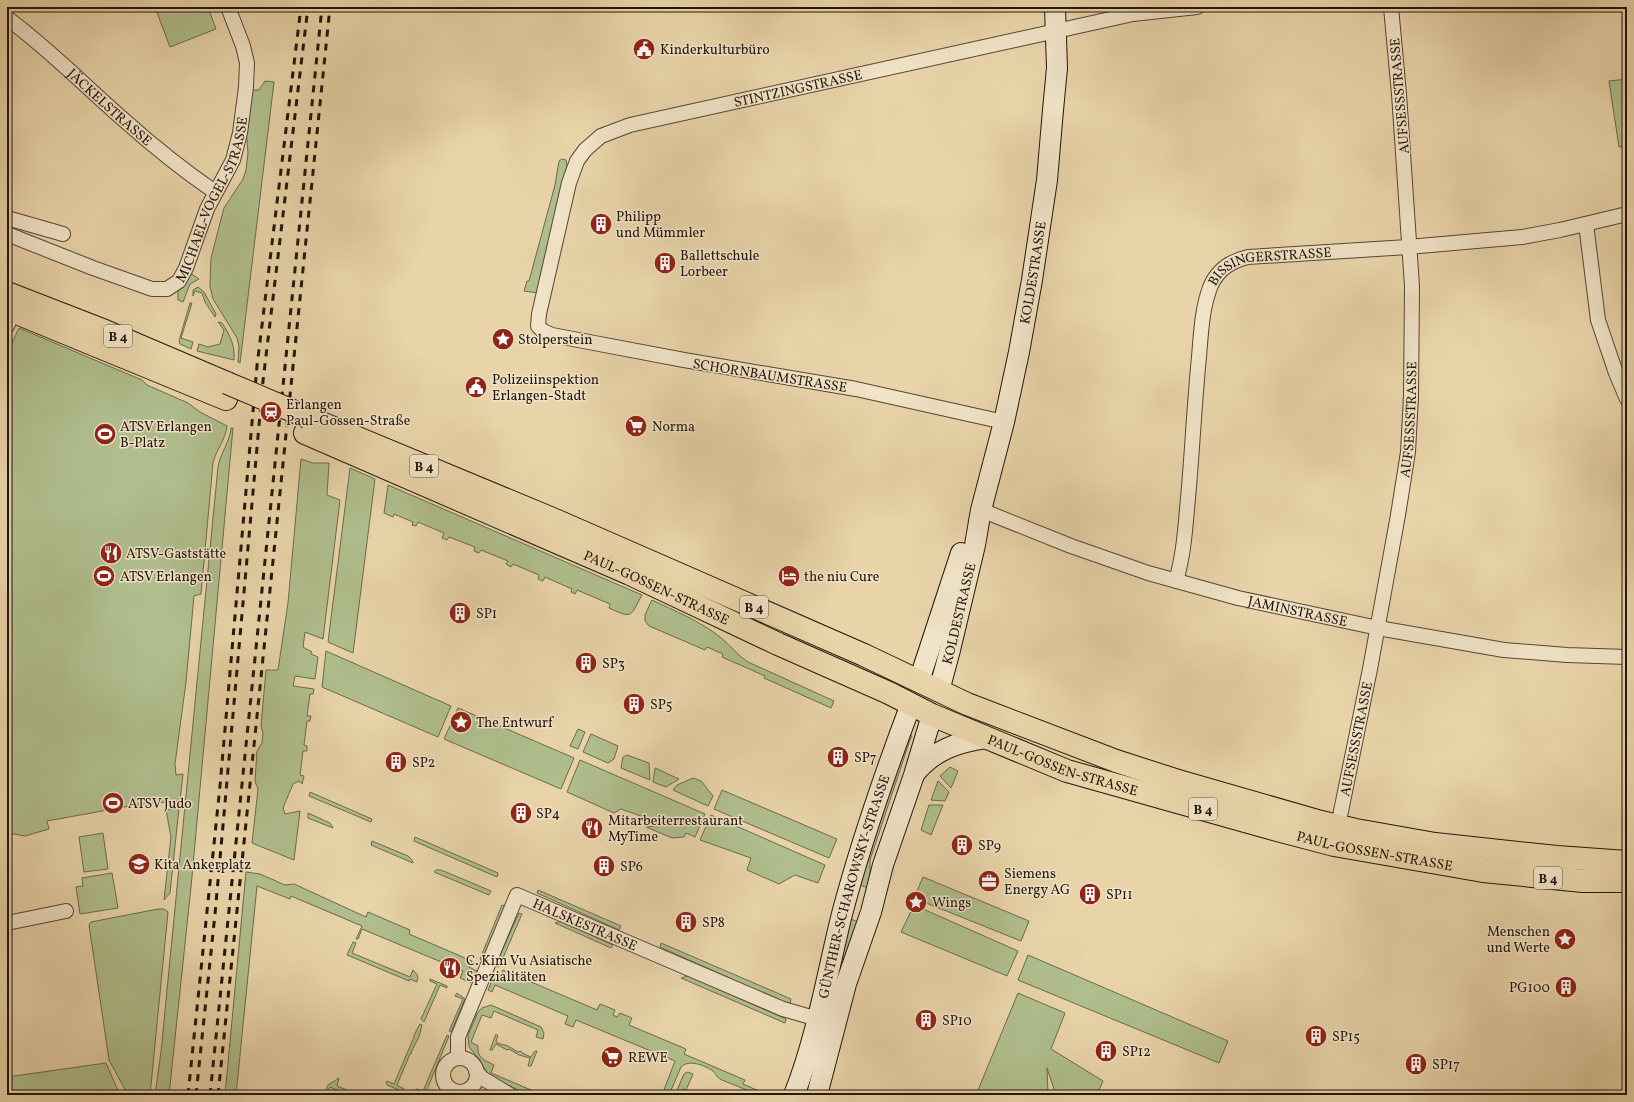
<svg xmlns="http://www.w3.org/2000/svg" width="1634" height="1102" viewBox="0 0 1634 1102" font-family="Vollkorn,serif">
	<style>
		.green { fill: #b0be8d; stroke: #6a6a4d }
		.lines { fill: none; stroke-linecap: round; stroke-linejoin: round }
		.street-casing { stroke: #544534; stroke-width: 16 }
		.secondary-casing { stroke: #23150d; stroke-width: 22 }
		.primary-casing { stroke: #23150d; stroke-width: 24 }
		.street { stroke: #f1e3c7; stroke-width: 14 }
		.secondary { stroke: #f1e3c7; stroke-width: 20 }
		.primary { stroke: #e9d4a9; stroke-width: 22 }
		.rail { stroke: #23150d; stroke-width: 3; stroke-dasharray: 7 7; stroke-linecap: butt }
		.primary-bridge-casing { stroke: #23150d; stroke-width: 24; stroke-linecap: butt }
		.primary-bridge { stroke: #e9d4a9; stroke-width: 22 }
		.labels { text-anchor: middle; stroke-width: 3; stroke-linejoin: round; paint-order: stroke }
		.shield { fill: #f1e3c7; stroke: #615345; stroke-width: 1 }
		.shield-label { font-size: 13px; font-weight: bold; fill: #23150d }
		.poi-label { font-size: 14px; fill: #23150d; stroke: #f1e3c7; text-anchor: start }
		.street-label { font-size: 14px; fill: #23150d; stroke: #f1e3c7 }
	</style>
	<rect width="100%" height="100%" fill="#e9d4a9"/>
	<filter id="stains"><feTurbulence type="fractalNoise" baseFrequency=".005" numOctaves="4"/><feColorMatrix values="0 0 0 0 .2 0 0 0 0 .09 0 0 0 0 .02 0 0 0 .5 -.17"/></filter>
	<radialGradient id="worn" r=".72"><stop offset=".6" stop-color="#630" stop-opacity="0"/><stop offset="1" stop-color="#630" stop-opacity=".3"/></radialGradient>
	<path class="green" d="M155,7H208L216,29L170,47Z
		M1627,79V146L1619,147L1609,81Z
		M265,81L274,82L240,363L238,362L239,346L237,338L213,299L210,286L211,258L224,208L243,179L246,170L248,153L246,127L251,90H259Z
		M562,159L566,160L567,165L538,293L524,291L527,281H529L555,185L559,161Z
		M189,272L199,279L190,284L183,302L178,300V289Z
		M198,287L204,292L216,314L215,317L205,302L202,293L195,291L193,296V290Z
		M190,303H192L181,338L193,342L191,349L180,344L179,341Z
		M218,322L222,323C230,335 235,345 234,360L197,351L199,344L208,347L220,344L224,330Z
		M19,328L142,380L147,385L188,403L200,412L227,426C226,439 216,450 213,463L201,594L194,596L186,682L175,764L176,775L183,774L180,801L141,804L47,821L49,829L25,836L7,833V353Z
		M231,428H233L191,887L169,1095H155L161,1052L218,467C220,453 230,442 231,428Z
		M301,459L313,463H329L327,495L340,500L323,639L305,632L303,647L312,652L311,654L318,657L315,679L295,676L293,686L314,689L313,694H310L307,716H311L310,721H307L304,745L307,746V751H303L300,775L304,776L302,784L299,781L293,784L283,808L285,814L300,811L294,860L252,843L258,789L255,781L257,751L262,743L263,733L261,726L266,670H278L288,603Z
		M350,468L375,479L353,653L328,642Z
		M388,485L642,595C630,617 633,619 609,608L610,604L577,590L575,594L571,592L572,589L545,577L543,581L538,579L539,575L513,564L511,567L506,564L508,561L481,550L479,553L474,551L475,547L449,537L447,540L442,538L444,533L418,522L416,526L412,525L413,522L394,514L393,517L384,513Z
		M652,600C675,611 700,621 720,637C730,645 737,655 748,662L834,701L831,708L764,678L765,676L722,657L723,654L707,647L705,650L649,626L645,621V615Z
		M326,651L451,706L438,737L322,687Z
		M458,708L574,758L561,789L444,739Z
		M578,729L585,732L578,749L570,746Z
		M591,734L618,746L614,759L608,763L583,752Z
		M908,734L912,736L910,740L870,860V889L858,884Z
		M627,755L649,763L650,780L621,768L623,757Z
		M580,760L705,814L695,837L686,833L684,837L672,838L646,827L667,825L621,809L614,813L567,792Z
		M950,767L958,771L951,788L940,776Z
		M655,768L679,779L666,787L653,782Z
		M693,778L701,781L713,796L708,806L673,790L677,785Z
		M938,781L949,792L945,801L931,800Z
		M722,790L837,839L829,858L714,809Z
		M310,792L372,819L371,822L309,796Z
		M929,805H943L931,835L921,830Z
		M179,808L170,893L164,900L171,837L166,810Z
		M308,813L330,823L333,828L308,818Z
		M711,815L825,865L818,883L795,875L779,884L747,870L751,858L700,840Z
		M103,833L108,869L84,872L79,837Z
		M415,837L498,873L497,877L414,841Z
		M372,841L408,856L412,860L413,863L371,845Z
		M436,870H441L491,891L489,895L434,872Z
		M246,872L260,874L285,885L294,884L366,917L368,912L410,930L409,934L472,961L469,967L477,971L471,983L460,978L463,971L362,929L358,939H356L362,926L291,896L290,899L257,886L236,1095H225Z
		M112,873L118,908L80,914L76,887L83,886L82,878Z
		M923,877L1029,921L1021,941L914,898Z
		M538,890L621,926L619,930L537,893Z
		M502,905L505,906L483,961L480,959Z
		M914,905L1018,951L1007,976L901,932Z
		M158,909H164L168,912L150,1095H128L109,1060L89,925L91,922Z
		M519,913L522,914L499,967L495,966Z
		M851,919L860,923L843,968V954Z
		M558,922H562L613,945L611,948L555,923Z
		M353,942L356,943L352,953L410,977L413,970L418,976L417,982L410,979L409,981L347,955Z
		M661,943L791,999L790,1005L660,947Z
		M1028,955L1228,1041L1219,1063L1018,980Z
		M503,970L597,1010L600,1004L615,1010L613,1015L617,1017L620,1013L632,1018L629,1025L686,1049L684,1054L745,1080L743,1084L768,1095H759L722,1080C717,1078 716,1074 713,1071C704,1065 689,1059 681,1067L669,1095H662L675,1061L576,1020L573,1027L565,1024L568,1016L495,985L492,992L488,990L493,978L498,980Z
		M688,976L786,1019L785,1023L681,978Z
		M430,979L447,986V988L440,985L424,1022L421,1019L437,984L430,981Z
		M457,993L465,999L451,1032L449,1031L463,999L455,996Z
		M1018,993L1065,1013L1051,1049L1103,1081L1097,1095H1056L1047,1068L1048,1095H976Z
		M491,1005L541,1027L544,1033L543,1039L536,1037L538,1030L494,1011L491,1018L482,1015L471,1042L478,1046C477,1058 484,1060 494,1065L491,1073L543,1095H529L495,1079L487,1073L479,1059L469,1047L468,1035L478,1012L482,1008Z
		M420,1024L422,1025L419,1037L411,1052L412,1053L410,1054L397,1085L404,1089L401,1091L387,1085L386,1083L387,1081L394,1084L414,1037V1035Z
		M496,1034L498,1036L496,1041L497,1043L508,1046L518,1052L521,1051L522,1053L531,1057L535,1051H537L531,1066H528L530,1058L519,1055L509,1049L507,1050L496,1044L492,1050H490Z
		M447,1035L449,1036L426,1092L421,1094L415,1091L416,1089L423,1091Z
		M106,1063L120,1095H7V1077Z
		M688,1072L693,1074L686,1090L683,1089L681,1095H675L684,1074Z
		M339,1078L337,1086L359,1095H348L330,1087L327,1094L325,1092L328,1085Z"/>
	<g class="lines">
		<g class="street-casing">
			<g id="street">
				<path id="s1" d="M7,18C49,49 85,86 124,120C153,146 183,170 215,192"/>
				<path d="M7,218L63,234"/>
				<path d="M1586,224L1598,320L1616,373L1627,399"/>
				<path id="s2" d="M7,234L93,268L152,289H167L179,281L186,268L207,209L233,160L240,133L246,87L247,63L243,46L228,7"/>
				<path d="M7,326L13,312"/>
				<path id="s3" d="M1004,422L856,389L684,360L552,335L543,331L538,326L539,314L569,183L577,161L585,150L601,136L630,125L1133,14L1197,7"/>
				<path id="s4" d="M981,510L1071,546L1148,573L1238,598L1378,628L1504,650L1567,655L1627,657"/>
				<path id="s5" d="M1176,581C1183,557 1185,533 1187,509C1192,458 1194,407 1199,357C1201,333 1202,307 1211,285C1219,268 1232,261 1248,257L1408,247L1522,237L1560,230L1627,214"/>
				<path id="s6" d="M1338,826L1370,669L1398,515L1408,452L1411,396L1412,286L1399,94L1391,7"/>
				<path d="M7,923L66,911"/>
				<circle cx="460" cy="1075" r="17"/>
				<path id="s7" d="M458,1058V1037L517,895L783,1009L818,1019"/>
				<path d="M476,1071L482,1078L510,1095"/>
			</g>
		</g>
		<g class="secondary-casing">
			<g id="secondary">
				<path d="M919,681L961,553"/>
				<path id="s8" d="M939,691L950,650L975,545L981,510L1004,422L1019,352L1032,280L1047,180L1053,110L1057,68L1055,7"/>
				<path d="M915,773C934,750 958,742 986,738"/>
				<path id="s9" d="M794,1095C817,1037 827,974 842,914C861,842 885,773 911,704"/>
				<path d="M817,1095L846,984L871,912L883,865L914,775L932,715"/>
			</g>
		</g>
		<g class="primary-casing">
			<g id="primary">
				<path d="M7,293L105,331L227,383"/>
				<path d="M7,309L226,399"/>
				<path d="M307,417L555,520L864,655L967,704L1116,761L1175,780L1321,822L1356,830L1435,844L1557,857L1627,862"/>
				<path id="s10" d="M305,433L630,574L778,644L889,693L932,715L1067,771L1266,827L1334,845L1483,871L1583,881H1627"/>
			</g>
		</g>
		<use href="#street" class="street"/>
		<use href="#secondary" class="secondary"/>
		<use href="#primary" class="primary"/>
		<path class="rail" d="M188,1095L220,786L257,366L301,7
			M196,1095L215,914L263,381L308,7
			M210,1095L322,7
			M218,1095L330,7"/>
		<g class="primary-bridge-casing">
			<path id="primary-bridge" d="M227,383L307,417"/>
		</g>
		<use href="#primary-bridge" class="primary-bridge"/>
	</g>
	<defs>
		<g id="civic-disc" transform="scale(1.15)"><circle r="9.5" fill="#8f2418" stroke="#f1e3c7"/><path d="M-.6-6.5H3V-4.5H.6V-3L4-1V1h2V6H-6V1h2V-1L-.6-3ZM-1.2 2.5V6h2.4V2.5Z" fill="#fff"/></g>
		<g id="building-disc" transform="scale(1.15)"><circle r="9.5" fill="#8f2418" stroke="#f1e3c7"/><path d="M-4-6H4V6H1V3H-1V6H-4ZM-2.5-4.3h1.7v1.8h-1.7ZM.8-4.3h1.7v1.8H.8ZM-2.5-1h1.7V.8h-1.7ZM.8-1h1.7V.8H.8Z" fill="#fff"/></g>
		<g id="sight-disc" transform="scale(1.15)"><circle r="9.5" fill="#8f2418" stroke="#f1e3c7"/><path d="M0-6L1.8-2.2L6-1.7L2.9 1.2L3.7 5.4L0 3.3L-3.7 5.4L-2.9 1.2L-6-1.7L-1.8-2.2Z" fill="#fff"/></g>
		<g id="station-disc" transform="scale(1.15)"><circle r="9.5" fill="#8f2418" stroke="#f1e3c7"/><path d="M-3-6H3Q5-6 5-4V2Q5 4 3 4L4.5 6H3L1.5 4h-3L-3 6H-4.5L-3 4Q-5 4-5 2V-4Q-5-6-3-6ZM-3.5-4v3h7v-3ZM-3.5 1v1.5H-2V1ZM2 1v1.5H3.5V1Z" fill="#fff"/></g>
		<g id="supermarket-disc" transform="scale(1.15)"><circle r="9.5" fill="#8f2418" stroke="#f1e3c7"/><path d="M-6-5.5h2.5l.6 2H6L4.5 2H-2.5L-4.4-4H-6ZM-1.5 3.2a1.3 1.3 0 1 0 .1 0ZM3 3.2a1.3 1.3 0 1 0 .1 0Z" fill="#fff"/></g>
		<g id="stadium-disc" transform="scale(1.15)"><circle r="9.5" fill="#8f2418" stroke="#f1e3c7"/><path d="M0-5a6.5 5 0 1 0 0 10a6.5 5 0 1 0 0-10ZM-3.5-1.8h7v3.6h-7Z" fill="#fff"/></g>
		<g id="restaurant-disc" transform="scale(1.15)"><circle r="9.5" fill="#8f2418" stroke="#f1e3c7"/><path d="M-5-6h1v4h1v-4h1v4h1v-4h1v5L-1.5 .5V6h-2V.5L-5-1ZM5-6V6H3V1.5H1.5Q1.5-4 5-6Z" fill="#fff"/></g>
		<g id="hotel-disc" transform="scale(1.15)"><circle r="9.5" fill="#8f2418" stroke="#f1e3c7"/><path d="M-6-4.5h1.5V1H6V5H4.5V3h-9V5H-6ZM-4 0a1.8 1.8 0 1 1 3.6 0ZM.5 0V-2.5h3Q6-2.5 6 0Z" fill="#fff"/></g>
		<g id="school-disc" transform="scale(1.15)"><circle r="9.5" fill="#8f2418" stroke="#f1e3c7"/><path d="M0-5L7-2L0 1L-7-2ZM-4 1L0 2.5L4 1V4Q0 6-4 4Z" fill="#fff"/></g>
		<g id="office-disc" transform="scale(1.15)"><circle r="9.5" fill="#8f2418" stroke="#f1e3c7"/><path d="M-6-3h4V-5.5h4V-3h4V5H-6ZM-1-4.5V-3h2v-1.5ZM-6 0V1H6V0Z" fill="#fff"/></g>
	</defs>
	<g fill-rule="evenodd">
		<use href="#civic-disc" x="644" y="49"/>
		<use href="#building-disc" x="601" y="224"/>
		<use href="#building-disc" x="665" y="263"/>
		<use href="#sight-disc" x="503" y="339"/>
		<use href="#civic-disc" x="476" y="387"/>
		<use href="#station-disc" x="271" y="412"/>
		<use href="#supermarket-disc" x="636" y="426"/>
		<use href="#stadium-disc" x="105" y="434"/>
		<use href="#restaurant-disc" x="111" y="553"/>
		<use href="#stadium-disc" x="104" y="576"/>
		<use href="#hotel-disc" x="789" y="576"/>
		<use href="#building-disc" x="460" y="613"/>
		<use href="#building-disc" x="586" y="663"/>
		<use href="#building-disc" x="634" y="704"/>
		<use href="#sight-disc" x="461" y="722"/>
		<use href="#building-disc" x="838" y="757"/>
		<use href="#building-disc" x="396" y="762"/>
		<use href="#stadium-disc" x="113" y="803"/>
		<use href="#building-disc" x="521" y="813"/>
		<use href="#restaurant-disc" x="592" y="828"/>
		<use href="#building-disc" x="962" y="845"/>
		<use href="#school-disc" x="139" y="864"/>
		<use href="#building-disc" x="604" y="866"/>
		<use href="#office-disc" x="989" y="881"/>
		<use href="#building-disc" x="1090" y="894"/>
		<use href="#sight-disc" x="916" y="902"/>
		<use href="#building-disc" x="686" y="922"/>
		<use href="#sight-disc" x="1565" y="939"/>
		<use href="#restaurant-disc" x="450" y="968"/>
		<use href="#building-disc" x="1566" y="987"/>
		<use href="#building-disc" x="926" y="1020"/>
		<use href="#building-disc" x="1316" y="1036"/>
		<use href="#building-disc" x="1106" y="1051"/>
		<use href="#supermarket-disc" x="612" y="1057"/>
		<use href="#building-disc" x="1416" y="1064"/>
	</g>
	<g class="labels">
		<g class="shield">
			<rect x="104" y="325" width="28" height="22" rx="3"/>
			<rect x="410" y="455" width="28" height="22" rx="3"/>
			<rect x="740" y="596" width="28" height="22" rx="3"/>
			<rect x="1189" y="798" width="28" height="22" rx="3"/>
			<rect x="1534" y="867" width="28" height="22" rx="3"/>
		</g>
		<g class="shield-label">
			<text x="118" y="341">B 4</text>
			<text x="424" y="471">B 4</text>
			<text x="754" y="612">B 4</text>
			<text x="1203" y="814">B 4</text>
			<text x="1548" y="883">B 4</text>
		</g>
		<g class="poi-label">
			<text x="660" y="54">Kinderkulturbüro</text>
			<text x="616" y="221">Philipp<tspan x="616" dy="16">und Mümmler</tspan></text>
			<text x="680" y="260">Ballettschule<tspan x="680" dy="16">Lorbeer</tspan></text>
			<text x="518" y="344">Stolperstein</text>
			<text x="492" y="384">Polizeiinspektion<tspan x="492" dy="16">Erlangen-Stadt</tspan></text>
			<text x="286" y="409">Erlangen<tspan x="286" dy="16">Paul-Gossen-Straße</tspan></text>
			<text x="120" y="431">ATSV Erlangen<tspan x="120" dy="16">B-Platz</tspan></text>
			<text x="652" y="431">Norma</text>
			<text x="126" y="558">ATSV-Gaststätte</text>
			<text x="120" y="581">ATSV Erlangen</text>
			<text x="804" y="581">the niu Cure</text>
			<text x="476" y="618">SP1</text>
			<text x="602" y="668">SP3</text>
			<text x="650" y="709">SP5</text>
			<text x="476" y="727">The Entwurf</text>
			<text x="854" y="762">SP7</text>
			<text x="412" y="767">SP2</text>
			<text x="128" y="808">ATSV Judo</text>
			<text x="536" y="818">SP4</text>
			<text x="608" y="825">Mitarbeiterrestaurant<tspan x="608" dy="16">MyTime</tspan></text>
			<text x="978" y="850">SP9</text>
			<text x="154" y="869">Kita Ankerplatz</text>
			<text x="620" y="871">SP6</text>
			<text x="1004" y="878">Siemens<tspan x="1004" dy="16">Energy AG</tspan></text>
			<text x="1106" y="899">SP11</text>
			<text x="932" y="907">Wings</text>
			<text x="702" y="927">SP8</text>
			<text x="1550" y="936" text-anchor="end">Menschen<tspan x="1550" dy="16">und Werte</tspan></text>
			<text x="466" y="965">C. Kim Vu Asiatische<tspan x="466" dy="16">Spezialitäten</tspan></text>
			<text x="1550" y="992" text-anchor="end">PG100</text>
			<text x="942" y="1025">SP10</text>
			<text x="1332" y="1041">SP15</text>
			<text x="1122" y="1056">SP12</text>
			<text x="628" y="1062">REWE</text>
			<text x="1432" y="1069">SP17</text>
		</g>
		<g class="street-label">
			<text dy="5" stroke="none"><textPath href="#s3" startOffset="885">STINTZINGSTRASSE</textPath></text>
			<text transform="translate(1399 96) rotate(-95)" y="5">AUFSESSSTRASSE</text>
			<text dy="5" stroke="none"><textPath href="#s1" startOffset="136">JÄCKELSTRASSE</textPath></text>
			<text dy="5" stroke="none"><textPath href="#s2" startOffset="273">MICHAEL-VOGEL-STRASSE</textPath></text>
			<text dy="5" stroke="none"><textPath href="#s5" startOffset="365">BISSINGERSTRASSE</textPath></text>
			<text dy="5" stroke="none"><textPath href="#s8" startOffset="429">KOLDESTRASSE</textPath></text>
			<text transform="translate(770 375) rotate(9)" y="5">SCHORNBAUMSTRASSE</text>
			<text dy="5" stroke="none"><textPath href="#s6" startOffset="413">AUFSESSSTRASSE</textPath></text>
			<text dy="5" stroke="none"><textPath href="#s10" startOffset="384">PAUL-GOSSEN-STRASSE</textPath></text>
			<text dy="5" stroke="none"><textPath href="#s4" startOffset="333">JAMINSTRASSE</textPath></text>
			<text dy="5" stroke="none"><textPath href="#s8" startOffset="80">KOLDESTRASSE</textPath></text>
			<text dy="5" stroke="none"><textPath href="#s6" startOffset="89">AUFSESSSTRASSE</textPath></text>
			<text dy="5" stroke="none"><textPath href="#s10" startOffset="828">PAUL-GOSSEN-STRASSE</textPath></text>
			<text dy="5" stroke="none"><textPath href="#s10" startOffset="1152">PAUL-GOSSEN-STRASSE</textPath></text>
			<text dy="5" stroke="none"><textPath href="#s9" startOffset="217">GÜNTHER-SCHAROWSKY-STRASSE</textPath></text>
			<text dy="5" stroke="none"><textPath href="#s7" startOffset="249">HALSKESTRASSE</textPath></text>
		</g>
	</g>
	<rect width="1634" height="1102" fill="none" stroke="#e9d4a9" stroke-width="24"/>
	<rect x="8" y="8" width="1618" height="1086" fill="none" stroke="#23150d" stroke-width="2"/>
	<rect x="12" y="12" width="1610" height="1078" fill="none" stroke="#23150d"/>
	<rect width="100%" height="100%" filter="url(#stains)"/>
	<rect width="100%" height="100%" fill="url(#worn)"/>
</svg>
